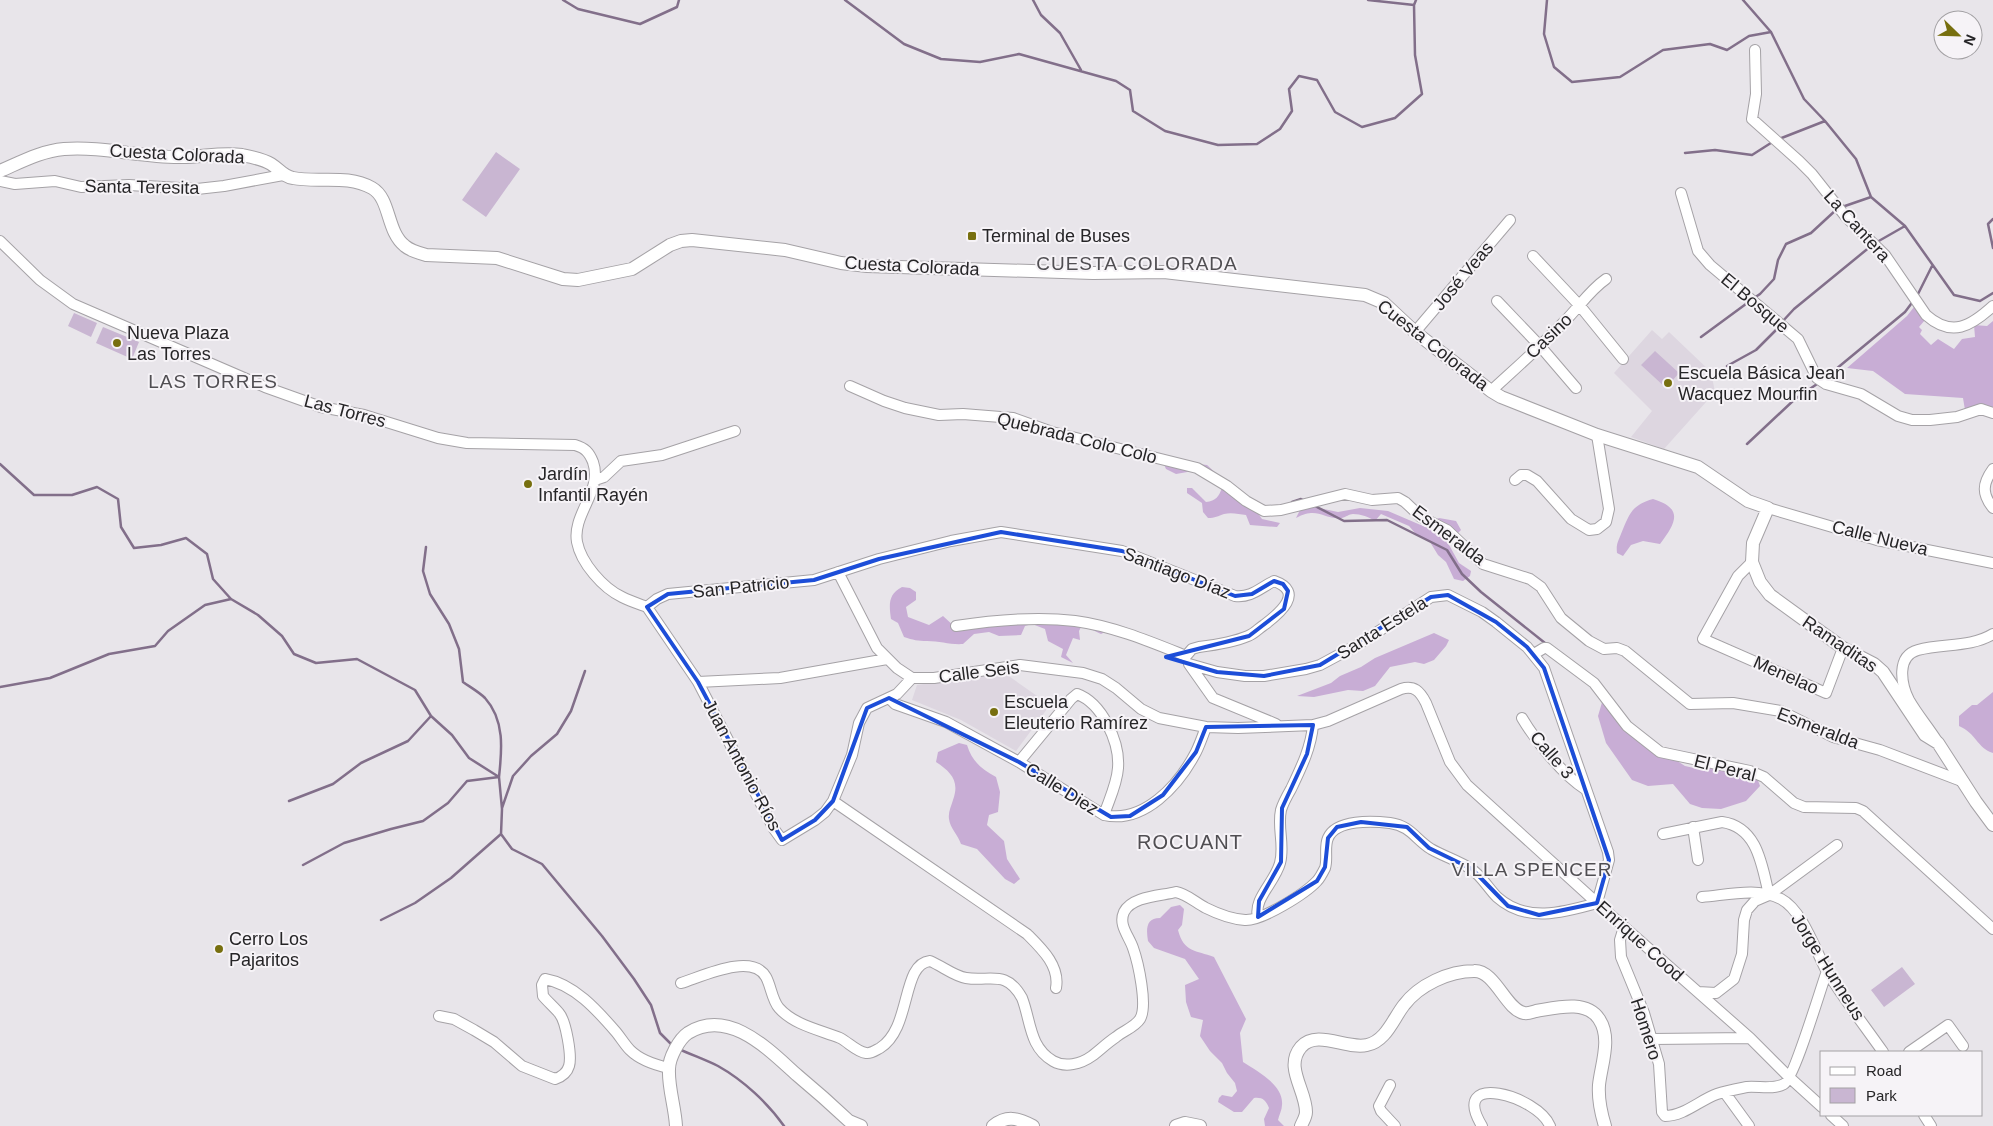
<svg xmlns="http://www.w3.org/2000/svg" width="1993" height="1126" viewBox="0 0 1993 1126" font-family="Arial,sans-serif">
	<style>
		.built { fill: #ddd6e0 }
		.green { fill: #c9b6d2 }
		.forest { fill: #c8add5 }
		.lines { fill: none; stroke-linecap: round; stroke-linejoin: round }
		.stream { stroke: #826f8a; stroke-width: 2.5 }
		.minor-casing { stroke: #a5a2a6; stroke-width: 12 }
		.tertiary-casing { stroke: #a5a2a6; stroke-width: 14 }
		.minor { stroke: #fff; stroke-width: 10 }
		.tertiary { stroke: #fff; stroke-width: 12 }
		.marked { fill: none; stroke: #1d4ed8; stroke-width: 4; stroke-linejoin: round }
		.poi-dot { fill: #776f0f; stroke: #f6f3f7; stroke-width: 2 }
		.labels { text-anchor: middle; stroke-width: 4; stroke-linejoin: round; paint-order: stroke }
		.street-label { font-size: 18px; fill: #262527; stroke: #f6f3f7 }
		.poi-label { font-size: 18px; fill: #262527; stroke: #f6f3f7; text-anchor: start }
		.neighbourhood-label { font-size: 19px; letter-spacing: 1px; fill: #504e52; stroke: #f6f3f7 }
		.quarter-label { font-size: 20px; letter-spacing: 1px; fill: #504e52; stroke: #f6f3f7 }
	</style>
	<rect width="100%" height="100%" fill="#e8e5ea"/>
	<path class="built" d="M1652,330L1662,339L1669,332L1711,372L1715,392L1664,449L1631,437L1652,411L1614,373Z
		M1003,672L1050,705L1016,751L961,720L912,700L917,685Z"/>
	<path class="green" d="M496,152L520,169L486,217L462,200Z
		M74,313L97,323L91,337L68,326Z
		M103,327L139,342L132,359L96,343Z
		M1655,351L1679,373L1666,388L1641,365Z
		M1902,967L1915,984L1884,1007L1871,990Z"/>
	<path class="forest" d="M1914,307L1925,320L1919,327L1922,330L1920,334L1931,345L1938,339L1954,349L1962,339L1975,337L1974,325L1987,326L1993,321V408L1981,406L1965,410L1963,398L1905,394L1873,371L1847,368L1907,316Z
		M1162,460L1207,465L1255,509L1262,519L1280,523L1277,527L1250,525L1246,515C1239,514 1231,512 1224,514C1218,516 1215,518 1208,518L1203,512L1202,503L1187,493V488H1192L1206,502C1216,501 1219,496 1222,488L1193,471L1176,474L1166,469Z
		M1653,499C1683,508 1677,522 1660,544L1643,541L1631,545L1623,556L1617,553C1616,544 1618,542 1621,534C1629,515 1631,505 1653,499Z
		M1314,507L1338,512L1360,508L1388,511L1423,526L1439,518L1456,521L1461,530L1448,543L1459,563L1471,571L1470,576L1463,581L1454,579L1446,562L1438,555L1430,542L1415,533L1409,526L1381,514L1375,521C1369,517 1361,514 1353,514C1349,514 1346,517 1342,518C1322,520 1319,506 1296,518L1300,510Z
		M902,587L910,588L916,592V600L906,607L908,617L929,625L943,616L955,627L1032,615L1109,630L1101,634L1082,625L1079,631L1080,640L1073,638L1066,655L1073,663L1061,657L1063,649L1048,641L1045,629L1032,624L1025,626L1021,635L999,636L989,632L974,634L963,644C951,645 940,641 927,641C918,641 913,640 904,637L898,623L891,619C889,605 888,594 902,587Z
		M1434,633L1449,640L1446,646L1434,660L1424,664L1415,662L1390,667L1375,686L1363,691L1348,690L1314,697L1297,696L1331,683L1340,676L1361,667L1375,658Z
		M1993,692V753C1977,748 1976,733 1959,726V716L1972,705H1977Z
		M1603,699L1671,757L1685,766L1694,768L1715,767L1756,775L1760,786L1746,801L1721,809L1702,808L1690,804L1673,784L1648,786L1632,780L1606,743L1598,716Z
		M959,743L967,745C972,761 981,769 996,777L1000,792L998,812L989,815L987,825L1004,841L1007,859L1020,879L1014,884L1005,879L977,849L961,844C958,835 950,828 949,819C948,812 951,807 953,800C960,781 951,772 936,762L938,752Z
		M1180,905L1184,909L1182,925L1178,930C1184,953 1196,950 1214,957L1246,1019L1240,1033L1243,1062C1257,1071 1284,1085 1282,1105C1282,1110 1279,1115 1278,1120L1284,1126H1265L1264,1119L1269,1108C1266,1100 1262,1097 1254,1098L1242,1112H1234L1218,1102L1219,1098L1222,1095L1232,1097L1237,1091L1235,1083L1227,1073L1222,1063L1210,1051L1200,1036L1203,1020L1191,1017L1186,1002L1185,985L1199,979L1185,959L1154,948L1148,941C1146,929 1146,918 1160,918L1171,907Z"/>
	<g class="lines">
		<path class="stream" d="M563,0L578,9L640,24L677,7L679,0
			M845,0L904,44L941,59L980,62L1019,54L1116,81L1130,90L1133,111L1165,131L1218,145L1257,144L1280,129L1292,111L1289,89L1299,76L1317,80L1335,112L1362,127L1395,118L1422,94L1415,55L1414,5L1416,0
			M1033,0L1041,15L1060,33L1081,70
			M1368,0L1414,5
			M1547,0L1544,34L1554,67L1572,82L1620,77L1663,50L1710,44L1727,50L1749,36L1771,32
			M1743,0L1771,32L1804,99L1825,121L1856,159L1871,197L1905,226L1954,295L1980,301L1993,293
			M1779,139L1825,121
			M1685,153L1715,150L1752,155L1774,141
			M1842,207L1871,197
			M1993,219L1988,224L1993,248
			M1877,242L1905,226
			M1917,296L1932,266
			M1754,298L1760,294L1774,279L1778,260L1786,244L1811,233L1837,209
			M1782,322L1794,309L1871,246
			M1701,337L1750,301
			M1727,366L1756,350L1779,327
			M1824,379L1905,312L1914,300
			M1747,444L1795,399L1820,382
			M0,464L34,495H72L97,487L118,499L121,527L134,548L161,545L186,538L207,554L213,579L231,599L258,615L282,636L294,654L316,663L357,659L415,690L431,716L452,735L469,758L499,777L502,809L501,834L512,849L542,864L602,936L634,979L651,1005L660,1033L672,1045
			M1292,502L1301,499L1303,500
			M1313,505L1344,521L1387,520L1447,550L1462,574L1481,592L1545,643
			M0,687L50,678L109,654L155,646L168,631L205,605L231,599
			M289,801L333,784L361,763L408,741L431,716
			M502,808L513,776L531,756L557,734L571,711L585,671
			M303,865L344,843L391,829L423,821L448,803L467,781L499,777C502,750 505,720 485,698C479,692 470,687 463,682L459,649L449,624L430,594L423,571L426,547
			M381,920L415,903L451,878L501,834
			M679,1049C692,1055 706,1060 718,1066C743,1080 768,1103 784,1126"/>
		<g class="minor-casing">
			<path id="minor" d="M1755,50L1756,94L1752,119L1799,161L1812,174L1846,217L1885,255L1926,315C1952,338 1971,326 1993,306
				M0,181L15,184L55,181L81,187L129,185L197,189L224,186L283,175
				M1681,193L1698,251L1710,265L1798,339L1817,378L1826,384L1861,394L1898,416L1912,420H1930L1957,417L1981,409L1993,413
				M0,241L40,280L73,304L265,387L321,407L364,415L438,438L467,443L575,445C585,448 589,452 593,462C603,491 572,514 577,542C581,563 603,588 622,597C630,601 639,604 647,607
				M1533,256L1580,306L1623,359
				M1497,301L1540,346L1576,388
				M1415,332L1510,220
				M850,386L884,401L905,408L939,415L963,414L1013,418L1052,432L1197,468L1227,486L1246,501L1264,511L1281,510L1345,494L1372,500L1398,498L1405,502L1421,517L1447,530L1483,564L1530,579L1541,587L1561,618L1589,641L1604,649L1617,648L1625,651L1690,704L1733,703L1781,711L1833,737L1880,750L1964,782
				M1491,391C1516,368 1541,346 1565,321C1579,307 1590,290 1606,279
				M1993,469C1982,484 1982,494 1993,508
				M595,480L604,477L621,461L662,455L735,431
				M1515,480L1521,475H1527L1537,481L1571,519L1589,530L1597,529L1606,522L1609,509L1597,435
				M1768,508L1877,540L1993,563
				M1752,562L1738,576L1703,639L1826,693L1843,648
				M838,572L877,648L897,668L912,678H934L1020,665L1083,673L1102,679L1116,688L1141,709L1159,718L1206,727L1238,728L1313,725L1328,721L1401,689C1414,685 1420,691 1426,703L1450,762L1467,785L1597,903L1750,1038L1790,1078L1822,1107
				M647,607L657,599L668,594L814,580L879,559L951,541L1001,532L1122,551L1235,596C1251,598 1260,588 1274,581C1305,592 1280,613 1264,625C1259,628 1254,634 1248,636C1234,642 1215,645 1199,647L1192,649L1186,656
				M647,607L698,682L774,829L782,840L815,820L825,812L833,801L852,755L859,723L867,708L897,694L912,678
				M956,626C995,620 1035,616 1075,621C1113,626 1151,642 1186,656
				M1534,654L1544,648H1547L1594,683L1627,726L1660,752L1750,771L1764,777L1794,803L1804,807L1856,808L1863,811L1993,929
				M1189,664L1217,672L1245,676H1264L1306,669L1320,665L1359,644L1431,597L1448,595L1482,612L1496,622L1527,647L1544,668L1608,852L1609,860L1597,903
				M1189,664L1213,698L1276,724
				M698,682L780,678L887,659
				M889,698L895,704L946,722L1019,762L1104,815C1144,824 1179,785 1196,752C1200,744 1203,735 1206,727
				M1522,718C1535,740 1563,775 1585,789
				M1937,741C1928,727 1917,714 1909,700C1901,684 1896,656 1918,650C1943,643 1970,648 1993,634
				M1019,762L1071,699L1077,694C1102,703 1120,742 1118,768C1117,784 1109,800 1104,815
				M833,801L1027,934C1042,949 1060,966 1056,988
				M1693,827L1698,860
				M1663,834L1722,822C1758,827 1762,866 1769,895
				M1702,897C1727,895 1758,887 1781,899C1802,910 1815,949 1826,970C1843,998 1864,1025 1883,1052
				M1258,917C1253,899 1275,882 1280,863C1285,845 1277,828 1281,810C1283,803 1287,796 1291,789C1301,768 1311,748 1313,725
				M1624,927L1620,940L1621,957L1644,1013L1659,1064L1662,1112L1665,1116C1684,1116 1700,1100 1717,1094C1726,1091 1737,1089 1747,1087C1759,1086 1773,1090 1784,1084C1794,1079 1821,987 1827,971
				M681,983C701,977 752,952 766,977C771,986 772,1000 779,1008C794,1025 820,1030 840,1038C848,1042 857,1052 866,1053C871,1054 876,1050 880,1048C912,1028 901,964 930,961C942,966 954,976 966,978C990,982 1006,969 1022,998C1031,1021 1029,1047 1053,1061C1065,1068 1081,1064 1092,1056C1100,1050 1107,1043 1116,1037C1123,1031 1135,1027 1140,1019C1148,1006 1138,962 1133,948C1129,936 1118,925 1124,912C1132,896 1161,896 1176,892C1187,894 1196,903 1206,908C1218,914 1231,919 1245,920C1262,921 1306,893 1317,881C1320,878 1323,872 1325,868C1328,859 1324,847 1328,838C1336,819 1373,821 1390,823C1411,826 1415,839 1431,849C1443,856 1459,861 1471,869C1481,875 1488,888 1497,897C1526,923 1562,913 1597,903
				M1698,992L1716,993L1734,979L1742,954L1744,920L1747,910L1755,901L1769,895L1837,845
				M439,1016L454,1019L474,1030L494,1042L522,1066L555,1079C561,1077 567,1073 569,1066C572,1056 566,1021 559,1013C554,1007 548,1002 543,996L542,985L545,979C574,984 597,1010 616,1032C621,1038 625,1045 630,1050C640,1060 655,1065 669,1068
				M1652,1039L1750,1038
				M1909,1052L1948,1025L1963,1046
				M1390,1085L1379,1106L1381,1111L1395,1126
				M1725,1093L1749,1126
				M1831,1115L1843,1126
				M1924,1115L1931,1126
				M1482,1126C1448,1070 1538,1096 1550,1126"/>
		</g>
		<g class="tertiary-casing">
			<path id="tertiary" d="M0,171C21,162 41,151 64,149C104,146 143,158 182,157C203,157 221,152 242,155C252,157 263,159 271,164C279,169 284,177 293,178C319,183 347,174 372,188C391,199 386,231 405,246C411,251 419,253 426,255L497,258L563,279L578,280L632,269L670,245L681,241L692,240L785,250L841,263L867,266L1093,273L1164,272L1365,295L1384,303L1415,332L1491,391L1501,397L1597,435L1698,467L1748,501L1768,508L1753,543L1752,562L1760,582L1770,595L1843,648L1874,664L1883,672L1925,735L1938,743L1976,802L1993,825
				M676,1126C675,1107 668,1087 669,1069C669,1058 679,1039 688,1033C729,1007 770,1051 797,1075C815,1090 832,1105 849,1121L861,1126
				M993,1126C1007,1115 1017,1118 1033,1126
				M1176,1126L1185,1123L1200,1126
				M1301,1126C1303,1121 1306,1117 1306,1112C1306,1090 1284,1067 1301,1047C1317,1029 1347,1050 1367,1045C1386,1041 1393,1019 1404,1005C1419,985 1449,971 1474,971C1495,970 1506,1010 1524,1013C1528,1014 1532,1012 1536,1011C1555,1008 1586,999 1599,1019C1612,1038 1601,1065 1599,1085C1598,1099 1601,1113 1605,1126"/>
		</g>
		<use href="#minor" class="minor"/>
		<use href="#tertiary" class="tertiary"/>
	</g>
	<path class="marked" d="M1001,532L1122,551L1235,596L1252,594L1274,581L1283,584L1288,591L1284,609L1249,636L1166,657L1217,672L1264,676L1320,665L1431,597L1448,595L1496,622L1527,647L1544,668L1609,860L1597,903L1539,915L1508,906L1472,869L1429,848L1407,827L1361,822L1337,827L1328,838L1325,867L1317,881L1258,917L1259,901L1281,862L1282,808L1307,754L1313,725L1206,727L1196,752L1163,795L1130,816L1111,817L1019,762L889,698L867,708L833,801L815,820L782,840L698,682L647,607L668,594L814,580L879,559Z"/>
	<g class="poi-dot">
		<rect x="967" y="231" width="10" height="10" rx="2.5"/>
		<circle cx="117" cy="343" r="5"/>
		<circle cx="1668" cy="383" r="5"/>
		<circle cx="528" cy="484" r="5"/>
		<circle cx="994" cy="712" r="5"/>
		<circle cx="219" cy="949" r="5"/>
	</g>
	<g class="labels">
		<g class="street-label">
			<text transform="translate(177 154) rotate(3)" y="6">Cuesta Colorada</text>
			<text transform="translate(142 187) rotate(1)" y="6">Santa Teresita</text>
			<text transform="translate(1857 226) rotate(48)" y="6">La Cantera</text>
			<text transform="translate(912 266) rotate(3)" y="6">Cuesta Colorada</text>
			<text transform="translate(1463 276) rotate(-50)" y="6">José Veas</text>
			<text transform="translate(1755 303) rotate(40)" y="6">El Bosque</text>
			<text transform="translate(1549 336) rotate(-44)" y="6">Casino</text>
			<text transform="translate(1433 345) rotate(38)" y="6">Cuesta Colorada</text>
			<text transform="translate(345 411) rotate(15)" y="6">Las Torres</text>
			<text transform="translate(1077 438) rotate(14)" y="6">Quebrada Colo Colo</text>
			<text transform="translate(1449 535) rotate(37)" y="6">Esmeralda</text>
			<text transform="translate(1880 538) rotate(14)" y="6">Calle Nueva</text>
			<text transform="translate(1177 573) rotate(21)" y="6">Santiago Díaz</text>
			<text transform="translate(741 587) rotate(-6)" y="6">San Patricio</text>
			<text transform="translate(1382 628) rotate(-32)" y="6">Santa Estela</text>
			<text transform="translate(1840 644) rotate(34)" y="6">Ramaditas</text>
			<text transform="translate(979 672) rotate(-7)" y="6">Calle Seis</text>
			<text transform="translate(1786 675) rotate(24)" y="6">Menelao</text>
			<text transform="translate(1818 728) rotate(21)" y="6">Esmeralda</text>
			<text transform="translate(1552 755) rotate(49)" y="6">Calle 3</text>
			<text transform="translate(742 765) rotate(62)" y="6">Juan Antonio Ríos</text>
			<text transform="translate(1725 768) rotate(14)" y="6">El Peral</text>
			<text transform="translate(1062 789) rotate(32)" y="6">Calle Diez</text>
			<text transform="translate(1640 941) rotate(42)" y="6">Enrique Cood</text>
			<text transform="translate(1828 967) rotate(58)" y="6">Jorge Hunneus</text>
			<text transform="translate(1646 1029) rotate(72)" y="6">Homero</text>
		</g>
		<g class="poi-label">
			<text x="982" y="242">Terminal de Buses</text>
			<text x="127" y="339">Nueva Plaza<tspan x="127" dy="21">Las Torres</tspan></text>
			<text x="1678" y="379">Escuela Básica Jean<tspan x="1678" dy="21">Wacquez Mourfin</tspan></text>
			<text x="538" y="480">Jardín<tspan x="538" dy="21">Infantil Rayén</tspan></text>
			<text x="1004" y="708">Escuela<tspan x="1004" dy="21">Eleuterio Ramírez</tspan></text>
			<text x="229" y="945">Cerro Los<tspan x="229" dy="21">Pajaritos</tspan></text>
		</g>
		<g class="neighbourhood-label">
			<text x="1137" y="270">CUESTA COLORADA</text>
			<text x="213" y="388">LAS TORRES</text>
			<text x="1532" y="876">VILLA SPENCER</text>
		</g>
		<g class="quarter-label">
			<text x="1190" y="849">ROCUANT</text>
		</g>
	</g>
	<rect x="1820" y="1051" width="162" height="65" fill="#f6f3f7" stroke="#a3a1a4"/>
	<rect x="1830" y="1067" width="25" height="8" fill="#ffffff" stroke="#a3a1a4"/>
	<text x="1866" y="1076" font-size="15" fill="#262527">Road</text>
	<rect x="1830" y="1088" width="25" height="15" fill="#c9b6d2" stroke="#a3a1a4"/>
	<text x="1866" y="1101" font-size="15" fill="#262527">Park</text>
	<g transform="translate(1958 35) rotate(113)"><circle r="24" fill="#f6f3f7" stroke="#a3a1a4"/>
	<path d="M0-4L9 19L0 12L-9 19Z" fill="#776f0f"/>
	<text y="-8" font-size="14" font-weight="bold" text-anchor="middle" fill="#262527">N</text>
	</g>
</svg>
